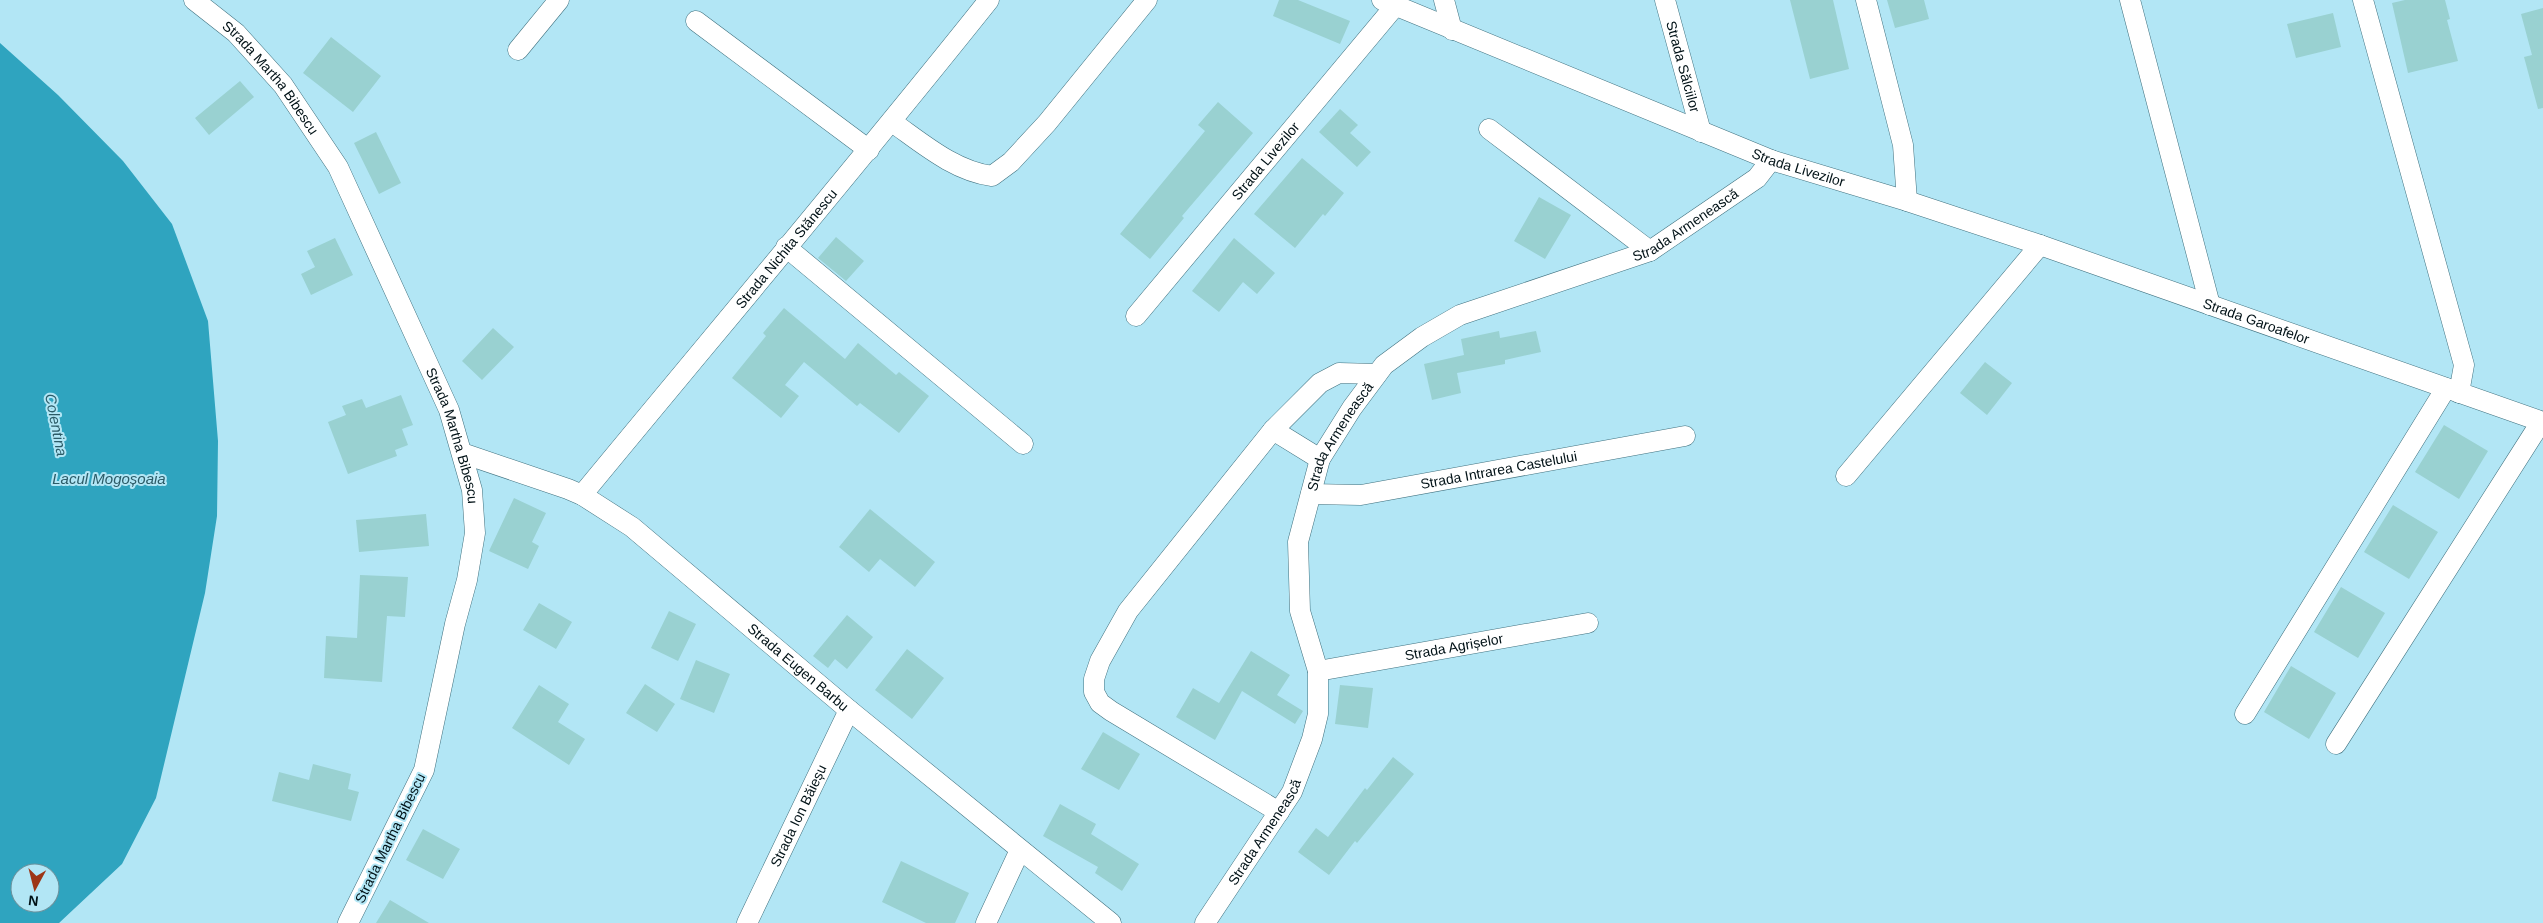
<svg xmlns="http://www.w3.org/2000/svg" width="2543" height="923" viewBox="0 0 2543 923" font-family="Helvetica,sans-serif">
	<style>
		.water { fill: #2fa4bf; fill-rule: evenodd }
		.building { fill: #99d1d1 }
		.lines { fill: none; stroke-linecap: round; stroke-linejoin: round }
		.minor-casing { stroke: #40717f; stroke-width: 21 }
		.minor { stroke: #fff; stroke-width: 20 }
		.labels { text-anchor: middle; stroke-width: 4; stroke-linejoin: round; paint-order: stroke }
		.street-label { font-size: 14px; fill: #001116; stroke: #b2e6f5 }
		.water-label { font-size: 15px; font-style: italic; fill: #2c5b67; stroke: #b2e6f5 }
	</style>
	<rect width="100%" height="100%" fill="#b2e6f5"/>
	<path class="water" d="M0,43L58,95L123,161L172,224L208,321L218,441L217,516L205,593L156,798L122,864L59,923H0ZM20,873H50V903H20Z"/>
	<path class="building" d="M1279,0H1298L1350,21L1340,44L1273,16Z
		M1790,0H1833L1849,69L1810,79Z
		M1887,0H1924L1929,19L1895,28Z
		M2405,0H2445L2450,19L2447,20L2458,61L2408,73L2392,3Z
		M2543,8V108L2538,109L2524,57L2532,55L2521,14Z
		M2333,13L2341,47L2296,58L2287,24Z
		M331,37L381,76L353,112L303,73Z
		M240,81L254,97L209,135L195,118Z
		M1218,102L1253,133L1182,216L1184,218L1150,259L1120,234L1205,131L1198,125Z
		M1340,109L1358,125L1350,133L1371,152L1357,167L1319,132Z
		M376,132L401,183L379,194L354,143Z
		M1302,158L1344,193L1325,216L1323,214L1295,248L1254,214Z
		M1539,197L1571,215L1545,259L1514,241Z
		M836,237L864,261L846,281L818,258Z
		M335,238L353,275L311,295L301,274L315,267L307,251Z
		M1234,238L1275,273L1257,294L1243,282L1219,312L1192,291Z
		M784,308L845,359L858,343L896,375L899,372L929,396L899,433L860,403L857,406L804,362L785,385L799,396L781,418L732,378L766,336L763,333Z
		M493,328L514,347L482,380L462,361Z
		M1499,331L1500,338L1536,331L1541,352L1505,360V364L1457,373L1461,393L1432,400L1424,364L1464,355L1461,339Z
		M1985,362L2012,383L1987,415L1960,393Z
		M401,395L413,425L402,429L408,445L395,450L397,456L348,474L328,422L346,415L342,406L362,399L366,408Z
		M2444,425L2488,451L2459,499L2415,472Z
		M514,498L546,513L532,542L539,546L528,569L489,551Z
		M2393,505L2438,532L2409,579L2364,552Z
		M870,509L935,562L915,587L880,559L869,572L839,547Z
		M426,514L429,546L359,552L356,520Z
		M360,575L408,577L405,617L387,616L382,682L324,678L326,636L357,638Z
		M2341,587L2385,613L2358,658L2314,632Z
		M539,603L572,622L556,649L523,630Z
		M669,611L696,624L678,661L651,648Z
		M847,615L873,637L847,669L835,659L828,668L813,656Z
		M907,649L944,678L912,719L875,690Z
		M1251,651L1290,675L1277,695L1303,711L1295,724L1242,691L1215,740L1176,717L1193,688L1219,703Z
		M696,660L730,674L714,713L680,699Z
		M2291,666L2336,693L2309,739L2264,712Z
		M645,684L675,704L657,732L626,713Z
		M539,685L569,704L558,722L585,739L569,765L512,728Z
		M1340,685L1373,688L1368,728L1335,724Z
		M1103,732L1140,754L1119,790L1081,769Z
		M1393,757L1414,774L1357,843L1355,841L1329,875L1298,852L1316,828L1328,837L1365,788L1367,790Z
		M313,764L351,774L348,789L359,792L351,821L272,801L279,772L309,780Z
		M1060,804L1096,824L1091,834L1139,864L1122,891L1095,873L1098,867L1043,836Z
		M423,829L460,849L443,879L406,860Z
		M901,861L969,893L955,923H926L882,902Z
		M390,900L429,923H376Z"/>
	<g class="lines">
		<g class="minor-casing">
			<g id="minor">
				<path id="s1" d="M194,0L236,33L283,85L338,167L449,410L472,490L475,533L467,580L455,624L424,770L348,923"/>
				<path id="s2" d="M1382,0L1771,160L1907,201L2040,245L2543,422"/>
				<path d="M1444,0L1452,30"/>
				<path id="s3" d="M1665,0L1701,132"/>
				<path d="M1866,0L1903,145L1907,201"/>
				<path d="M2130,0L2210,305"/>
				<path d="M2363,0L2464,365L2459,393"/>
				<path d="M696,21L869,150"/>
				<path d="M518,50L559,0"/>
				<path d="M892,122C922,143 954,171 992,176L1011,162L1047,123L1147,0"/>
				<path d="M1489,129L1650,251"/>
				<path d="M786,247L1023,444"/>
				<path id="s4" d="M1136,316L1395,6"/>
				<path d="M1273,430L1320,459"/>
				<path id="s5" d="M462,453L568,489L582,495L632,527L849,710L1111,923"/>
				<path d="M1846,476L2040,245"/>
				<path id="s6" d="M1311,494L1361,495L1685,436"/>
				<path id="s7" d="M582,495C718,330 856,167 989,0"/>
				<path id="s8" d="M1318,671L1588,623"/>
				<path d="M2245,714L2446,388"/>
				<path d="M2336,744L2541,422"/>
				<path d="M1279,812L1111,711L1100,703L1094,692V679L1100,661L1128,611L1273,430L1320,383L1339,373L1377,374"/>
				<path id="s9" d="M747,923L849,710"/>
				<path d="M986,923L1020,850"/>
				<path id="s10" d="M1205,923L1292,792L1312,739L1318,714V671L1300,611L1298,542L1320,459L1352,408L1384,365L1422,337L1460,315L1650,251L1757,178L1771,160"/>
			</g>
		</g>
		<use href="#minor" class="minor"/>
	</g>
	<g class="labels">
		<g class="street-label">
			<text dy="5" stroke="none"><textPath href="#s3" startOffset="69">Strada Sălciilor</textPath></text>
			<text dy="5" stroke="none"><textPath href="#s1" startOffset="110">Strada Martha Bibescu</textPath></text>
			<text dy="5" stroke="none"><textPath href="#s4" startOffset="202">Strada Livezilor</textPath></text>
			<text dy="5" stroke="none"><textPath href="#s2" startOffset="449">Strada Livezilor</textPath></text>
			<text dy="5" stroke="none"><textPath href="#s10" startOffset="949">Strada Armenească</textPath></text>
			<text dy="5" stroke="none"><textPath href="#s7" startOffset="320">Strada Nichita Stănescu</textPath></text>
			<text dy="5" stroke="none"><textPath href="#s2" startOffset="932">Strada Garoafelor</textPath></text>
			<text dy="5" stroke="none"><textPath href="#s1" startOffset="515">Strada Martha Bibescu</textPath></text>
			<text dy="5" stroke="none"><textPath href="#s10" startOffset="529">Strada Armenească</textPath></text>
			<text dy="5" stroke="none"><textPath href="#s6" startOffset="190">Strada Intrarea Castelului</textPath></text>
			<text dy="5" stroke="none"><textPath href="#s8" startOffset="138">Strada Agrișelor</textPath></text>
			<text dy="5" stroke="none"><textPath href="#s5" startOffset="404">Strada Eugen Barbu</textPath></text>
			<text dy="5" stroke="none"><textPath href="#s9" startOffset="119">Strada Ion Băieșu</textPath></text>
			<text dy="5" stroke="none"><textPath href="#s10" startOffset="109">Strada Armenească</textPath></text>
			<text transform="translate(390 838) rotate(-64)" y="5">Strada Martha Bibescu</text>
		</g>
		<g class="water-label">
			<text transform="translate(56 425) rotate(79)" y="5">Colentina</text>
			<text x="109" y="484">Lacul Mogoșoaia</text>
		</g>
	</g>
	<g transform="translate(35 888) rotate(187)"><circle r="24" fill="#b2e6f5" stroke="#6b919c"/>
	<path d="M0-4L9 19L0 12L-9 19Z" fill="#9d3616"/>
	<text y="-8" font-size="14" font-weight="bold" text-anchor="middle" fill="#001116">N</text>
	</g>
</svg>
